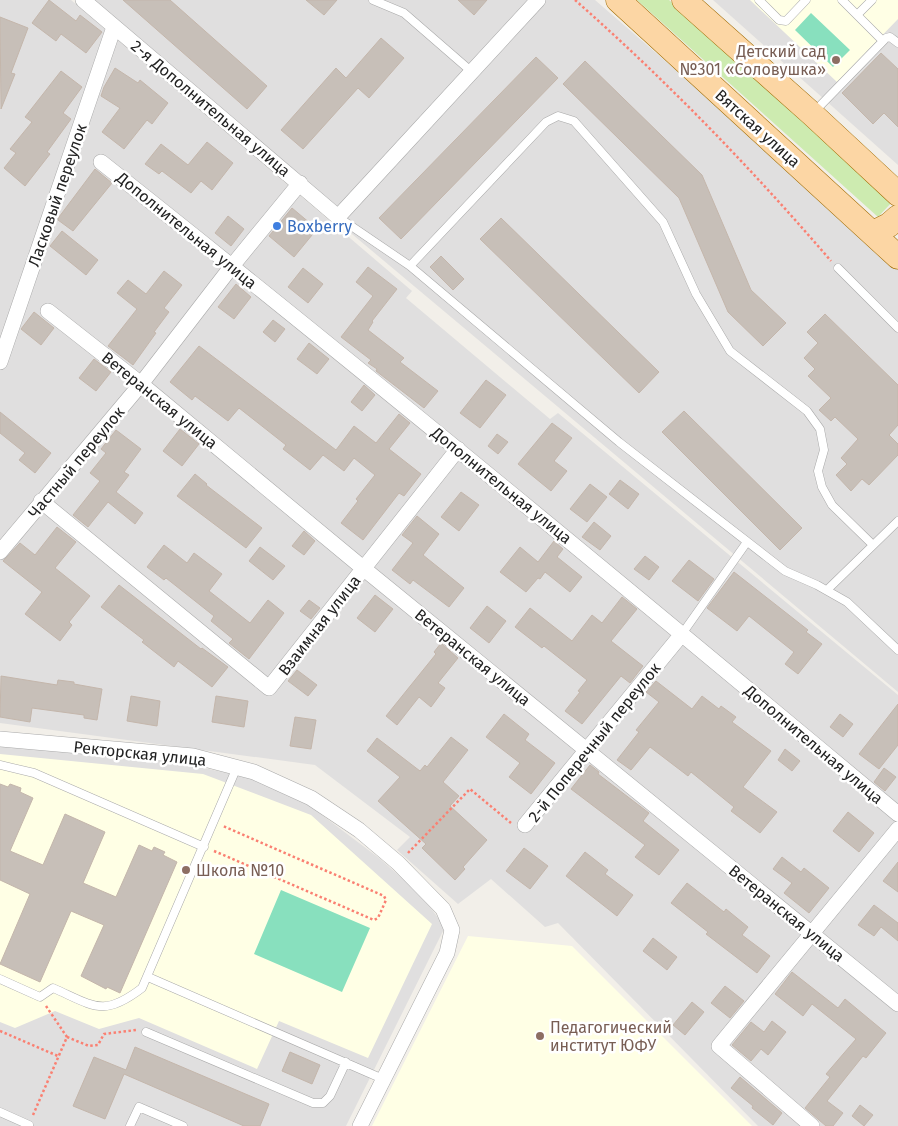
<svg xmlns="http://www.w3.org/2000/svg" width="898" height="1126" viewBox="0 0 898 1126" font-family="'Fira Sans',sans-serif">
	<style>
		.residential { fill: #e0dfdf }
		.education { fill: #ffffe5 }
		.grass { fill: #cdebb0 }
		.pitch { fill: #88e0be }
		.building { fill: #c7bfb8; stroke: #c4b6ab }
		.lines { fill: none; stroke-linecap: round; stroke-linejoin: round }
		.lane-casing { stroke: #a9a9a9; stroke-width: 9 }
		.street-casing { stroke: #a9a9a9; stroke-width: 16 }
		.primary-casing { stroke: #a06b00; stroke-width: 25 }
		.path { stroke: #fa8072; stroke-width: 2.5; stroke-dasharray: 2.5 2.5; stroke-linecap: butt }
		.lane { stroke: #fff; stroke-width: 8 }
		.street { stroke: #fff; stroke-width: 15 }
		.primary { stroke: #fcd6a4; stroke-width: 24 }
		.education-dot { fill: #8d6e63; stroke: #fff; stroke-width: 2 }
		.shop-dot { fill: #3f7fe0; stroke: #fff; stroke-width: 2 }
		.labels { text-anchor: middle; stroke-width: 5; stroke-linejoin: round; paint-order: stroke }
		.education-label { font-size: 16px; fill: #785e54; stroke: #fff; text-anchor: start }
		.street-label { font-size: 16px; fill: #222; stroke: #fff }
		.shop-label { font-size: 16px; fill: #366cbe; stroke: #fff; text-anchor: start }
	</style>
	<rect width="100%" height="100%" fill="#f2efe9"/>
	<path class="residential" d="M0,0H71L412,291L406,298L550,419L558,413L898,695V1126H758L558,923L545,927L491,879L458,904L397,850L410,837L315,765L0,723Z
		M78,0H595L866,235L898,265V692L309,198Z
		M713,0H898V165Z
		M0,745L181,763L250,778L310,806L379,858L421,895L445,927L346,1126H0Z"/>
	<path class="education" d="M750,0H898V19L837,82Z
		M0,754L203,774L311,815L432,924L368,1058L279,1021L257,1069L139,1018L99,1029L55,1011L15,1028L0,1022Z
		M468,936L572,946L752,1126H372Z"/>
	<path class="grass" d="M637,0H669L893,201L878,217Z"/>
	<path class="pitch" d="M811,13L850,50L833,67L795,30Z
		M281,890L370,928L342,992L254,954Z"/>
	<path class="building" d="M49,0L76,21L80,15L102,32L86,53L61,34L56,41L32,23Z
		M123,0H170L267,86L247,109Z
		M306,0H337L324,15Z
		M458,0H487L474,15Z
		M0,17L28,28L11,73L15,74L1,109Z
		M381,38L404,58L369,98L358,88L303,149L281,130L336,68L346,78Z
		M881,53L898,69V127L884,113L873,124L842,93Z
		M536,57L558,78L401,239L379,218Z
		M585,61L702,175L751,290L786,323L763,346L728,312L679,198L563,84Z
		M115,68L138,83L140,80L168,103L152,124L147,120L124,149L102,132L120,108L101,96L104,87Z
		M61,71L82,87L63,113L71,119L47,152L50,154L25,186L4,168L16,153L10,149L32,122L25,117Z
		M207,142L233,163L212,190L201,181L191,193L162,171L159,174L145,164L161,144L188,165Z
		M95,169L112,183L73,231L58,220L59,217Z
		M292,208L317,229L294,257L269,236Z
		M228,216L244,229L231,246L215,233Z
		M501,218L659,372L639,393L480,239Z
		M62,231L98,260L86,275L50,246Z
		M441,256L464,279L453,290L430,267Z
		M368,267L397,289L372,321L373,322L368,330L404,358L400,362L438,391L424,408L376,371L377,369L368,363L371,360L341,337L373,296L356,282Z
		M303,268L323,284L308,303L288,287Z
		M164,271L182,285L164,308L169,312L154,332L156,333L133,365L108,346L137,309L117,293L128,280L146,294Z
		M236,284L251,297L234,319L218,307Z
		M34,312L54,328L41,345L21,329Z
		M825,314L898,385V425L889,435L898,444V455L869,485L862,479L851,491L836,475L847,464L841,458L858,439L835,417L831,421L819,410L831,398L808,376L815,369L804,358L818,343L807,332Z
		M273,320L285,329L275,342L263,332Z
		M309,343L329,359L317,374L297,359Z
		M199,346L336,450L354,426L376,443L399,414L410,423L389,449L421,474L404,496L399,493L363,540L341,523L358,501L356,499L375,475L354,458L344,471L323,455L310,470L283,449L286,445L239,408L228,421L195,396L192,400L170,382Z
		M94,359L111,372L96,391L79,378Z
		M486,380L506,395L480,428L460,413Z
		M364,385L375,395L362,411L351,402Z
		M684,411L802,528L780,550L662,432Z
		M0,412L51,453L35,473L19,460L25,453L0,433Z
		M552,423L572,438L554,461L567,471L551,491L518,464Z
		M180,429L199,444L182,466L163,451Z
		M116,430L141,449L124,472L129,475L116,492L143,513L135,524L108,502L88,527L73,515L100,481L90,473L106,453L101,449Z
		M497,434L508,442L498,454L488,446Z
		M195,474L207,484L206,485L262,528L246,548L177,496Z
		M620,480L639,494L628,509L609,494Z
		M590,484L607,497L587,522L570,509Z
		M461,492L479,505L459,531L441,517Z
		M417,516L439,534L423,555L464,588L449,607L413,580L410,584L392,570L413,543L402,535Z
		M594,522L611,536L600,550L582,537Z
		M57,527L76,542L55,568L90,596L69,622L72,625L60,641L25,614L42,592L3,561L20,543L35,555Z
		M304,531L315,541L304,555L292,546Z
		M554,541L563,549L557,557L582,577L570,592L545,572L540,579L538,578L526,592L500,572L520,547L538,562Z
		M164,545L187,563L194,553L222,574L209,591L250,623L268,600L284,613L249,659L229,643L233,639L211,621L214,616L166,578L164,580L147,567Z
		M260,547L285,566L273,580L249,561Z
		M645,556L659,567L649,580L634,569Z
		M689,560L714,579L698,601L672,581Z
		M734,572L808,630L806,632L822,644L798,674L785,664L794,652L749,616L737,631L707,608Z
		M119,585L201,649L202,648L228,667L212,687L178,661L174,667L142,642L144,640L101,607Z
		M375,595L393,609L375,632L357,618Z
		M622,597L637,609L611,641L643,666L630,683L621,676L582,724L565,711L580,692L578,691L587,680L544,646L542,648L515,627L530,608L572,641L592,615L602,623Z
		M309,600L320,608L311,619L300,611Z
		M487,606L506,621L489,643L470,628Z
		M441,643L458,658L438,683L445,688L431,707L419,697L397,725L386,716L436,654L434,652Z
		M297,670L317,685L308,696L288,681Z
		M1,676L57,685L58,680L74,682V684L102,689L97,720L84,718V715L32,708L30,722L0,717Z
		M656,681L692,709L702,696L719,709L721,706L736,717L732,722L771,751L743,787L777,812L760,833L731,811L734,807L691,772L688,776L650,747L631,770L617,760L639,732L636,730L659,702L646,692Z
		M131,696L160,701L157,726L127,721Z
		M216,696L248,701L244,727L212,722Z
		M898,704V745L879,769L859,754Z
		M504,714L529,734L525,740L555,763L531,794L509,777L520,763L486,737Z
		M840,714L853,724L843,737L830,727Z
		M295,717L316,720L311,749L290,746Z
		M451,737L468,750L443,782L459,796L450,806L487,840L463,867L465,869L455,880L422,848L426,844L378,801L400,777L367,751L377,738L420,771L425,765L427,767Z
		M785,749L800,761L792,771L778,760Z
		M590,765L599,772L598,774L649,813L643,821L679,850L659,875L635,857L645,845L571,789Z
		M884,768L896,777L885,791L874,782Z
		M0,784L8,787L10,784L21,788L20,792L33,798L10,851L43,865L65,814L105,832L83,883L116,897L139,845L152,851L154,847L165,852L163,855L177,862L120,993L107,987L106,989L81,976L104,925L71,911L40,982L0,964L30,894L0,880Z
		M848,812L874,833L859,852L833,831Z
		M524,848L548,866L530,889L506,871Z
		M585,852L608,870L605,874L633,895L617,916L566,876Z
		M782,857L801,872L804,868L829,888L809,913L784,893L792,883L773,869Z
		M898,862V892L883,881Z
		M687,883L724,912L726,909L748,927L742,935L770,956L757,973L706,934L708,932L671,903Z
		M874,905L898,923V941L881,927L874,936L858,925Z
		M653,938L677,957L667,970L643,951Z
		M792,972L838,1008L845,999L886,1033L866,1058L863,1056L827,1101L843,1113L833,1126H826L805,1108L830,1077L826,1074L856,1039L812,1004L803,1016L775,994Z
		M725,986L744,1001L730,1018L711,1003Z
		M692,1002L704,1012L685,1035L673,1025Z
		M772,1021L786,1032L768,1055L761,1049L751,1061L732,1045L751,1022L764,1032Z
		M135,1047L269,1104L260,1126H244L124,1074L105,1119L73,1106L94,1057L126,1070Z
		M290,1052L320,1065L312,1084L282,1071Z
		M740,1077L782,1113L773,1125L752,1108L753,1106L731,1088Z
		M860,1105L873,1115L864,1126L852,1116Z"/>
	<g class="lines">
		<g class="lane-casing">
			<path id="lane" d="M373,0L404,13L472,72
				M759,0L779,20L786,21L806,0
				M842,0L883,41
				M858,14L872,0
				M813,113L886,38L890,37L898,43
				M338,217L410,266L619,442L785,571L817,585L847,602L898,650
				M410,266L546,122L558,116L574,121L663,222L696,294L730,351L807,411L820,429L824,450L818,471L822,487L832,505L873,545
				M838,268L898,328
				M827,590L898,521
				M682,634L747,542
				M0,765L34,773L204,847
				M148,977L383,1079
				M0,979L40,997L53,988C94,1006 103,1018 142,988L237,767
				M146,1032L313,1103H323L330,1096L346,1062
				M0,1112L29,1125
				M130,1126L139,1107L183,1126"/>
		</g>
		<g class="street-casing">
			<path id="street" d="M83,0L338,217L538,0
				M101,162C370,375 634,594 898,814
				M48,311L141,384L363,568L898,1004
				M0,362L114,27
				M41,501L269,688L458,449
				M0,552L141,384L232,266L300,183
				M0,739L193,756L254,772L311,798L359,830L398,863L443,909L452,930L447,953L360,1126
				M525,825L682,634
				M812,1126L719,1046L898,829"/>
		</g>
		<g class="primary-casing">
			<path id="primary" d="M618,0L898,257
				M684,0L812,114L898,194
				M873,233L889,225L898,217"/>
		</g>
		<path class="path" d="M575,0C666,80 752,169 831,261
			M214,851L374,920L378,918L386,900L384,896L223,826
			M408,853L470,789L511,823
			M0,1031L58,1056
			M67,1037L89,1046L98,1045L104,1034L136,1030
			M33,1115L67,1037L46,1006"/>
		<use href="#lane" class="lane"/>
		<use href="#street" class="street"/>
		<use href="#primary" class="primary"/>
	</g>
	<g class="education-dot">
		<circle cx="836" cy="60" r="5"/>
		<circle cx="186" cy="870" r="5"/>
		<circle cx="540" cy="1036" r="5"/>
	</g>
	<circle class="shop-dot" cx="277" cy="226" r="5"/>
	<g class="labels">
		<g class="education-label">
			<text x="826" y="57" text-anchor="end">Детский сад<tspan x="826" dy="18">№301 «Соловушка»</tspan></text>
			<text x="196" y="876">Школа №10</text>
			<text x="550" y="1033">Педагогический<tspan x="550" dy="18">институт ЮФУ</tspan></text>
		</g>
		<g class="street-label">
			<text transform="translate(211 108) rotate(40)" y="6">2-я Дополнительная улица</text>
			<text transform="translate(758 128) rotate(42)" y="6">Вятская улица</text>
			<text transform="translate(57 195) rotate(-71)" y="6">Ласковый переулок</text>
			<text transform="translate(187 230) rotate(39)" y="6">Дополнительная улица</text>
			<text transform="translate(160 400) rotate(39)" y="6">Ветеранская улица</text>
			<text transform="translate(76 462) rotate(-50)" y="6">Частный переулок</text>
			<text transform="translate(502 485) rotate(39)" y="6">Дополнительная улица</text>
			<text transform="translate(319 625) rotate(-52)" y="6">Взаимная улица</text>
			<text transform="translate(473 657) rotate(39)" y="6">Ветеранская улица</text>
			<text transform="translate(594 742) rotate(-51)" y="6">2-й Поперечный переулок</text>
			<text transform="translate(814 744) rotate(40)" y="6">Дополнительная улица</text>
			<text transform="translate(140 753) rotate(6)" y="6">Ректорская улица</text>
			<text transform="translate(787 913) rotate(39)" y="6">Ветеранская улица</text>
		</g>
		<g class="shop-label">
			<text x="287" y="232">Boxberry</text>
		</g>
	</g>
</svg>
